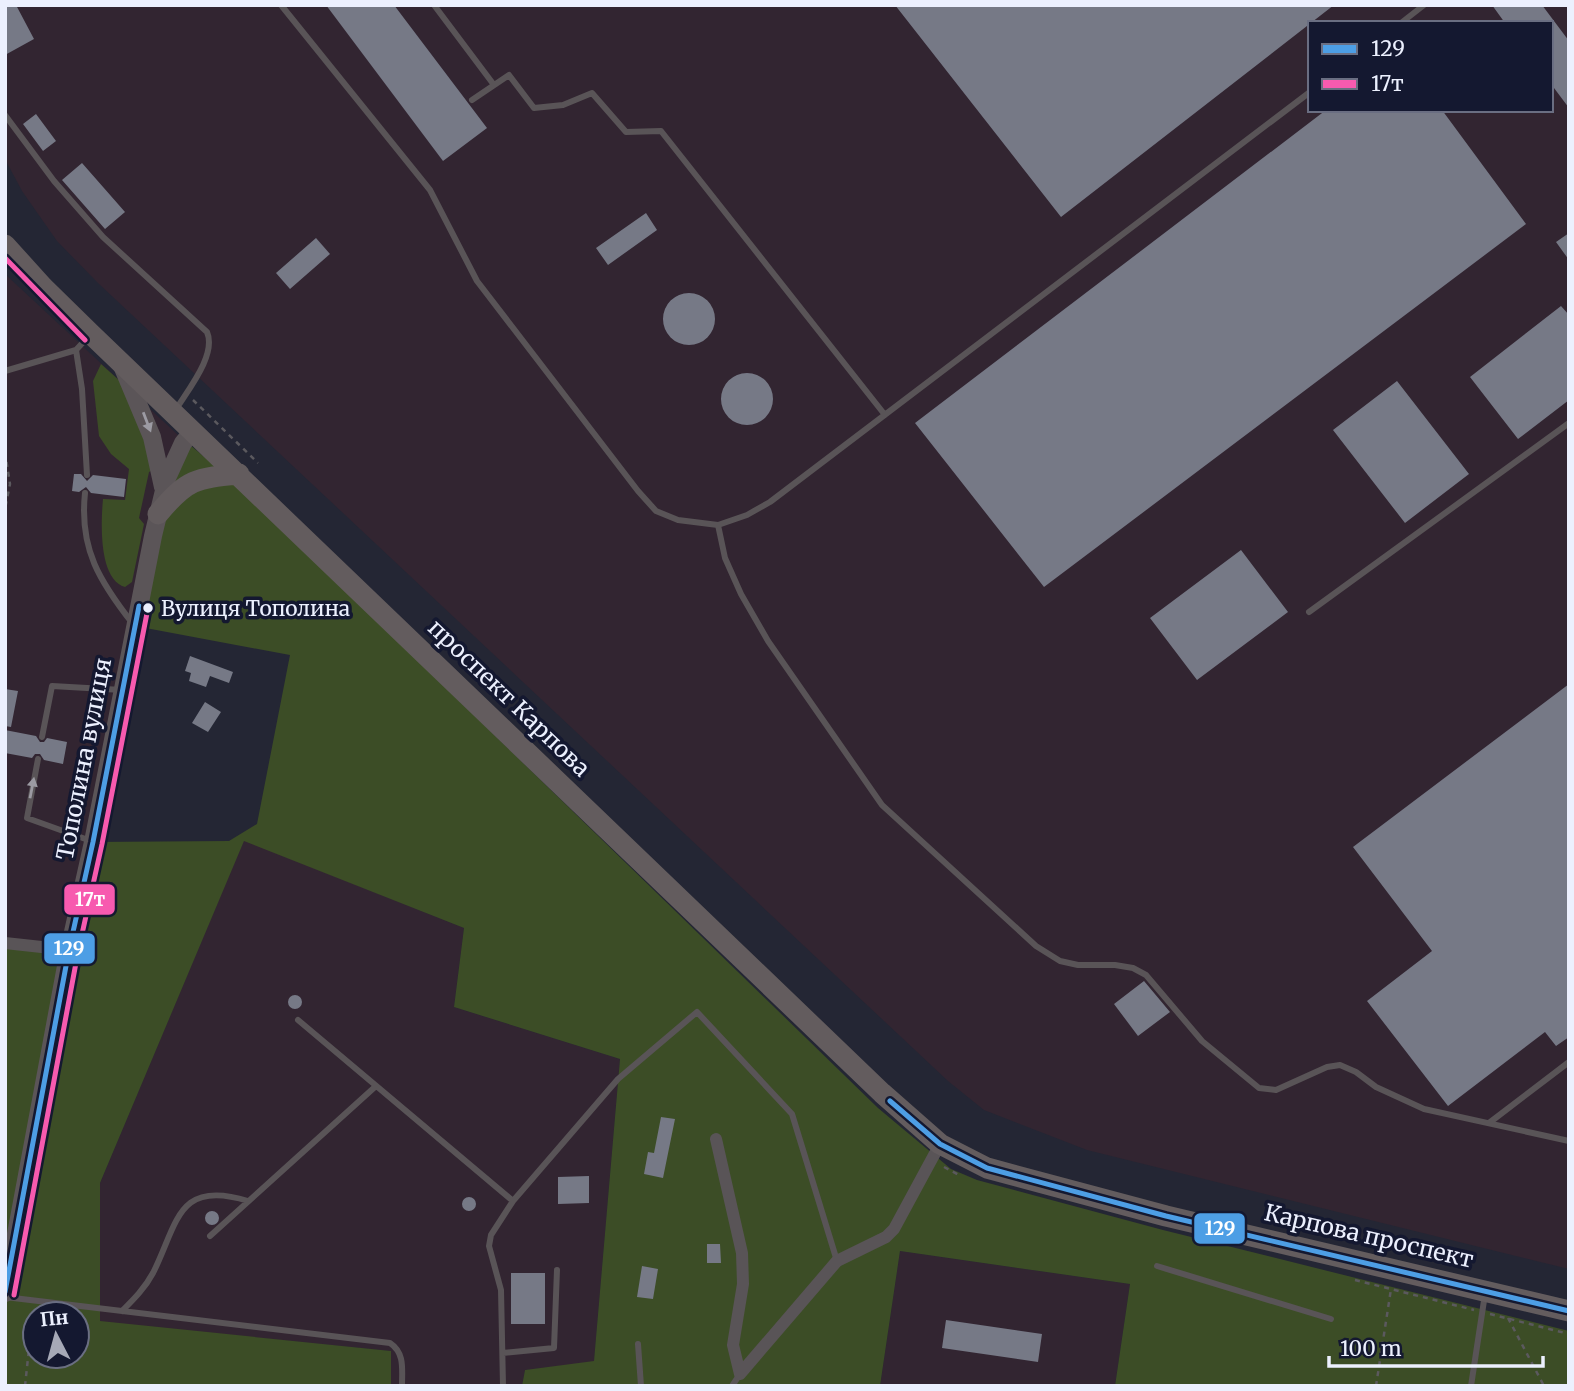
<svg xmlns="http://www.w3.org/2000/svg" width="1574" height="1391" viewBox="0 0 1574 1391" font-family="Merriweather,serif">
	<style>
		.industrial { fill: #322531; fill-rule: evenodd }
		.green { fill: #3c4d26; fill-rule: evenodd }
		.building { fill: #767986 }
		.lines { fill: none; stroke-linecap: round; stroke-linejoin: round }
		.path { stroke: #5b595e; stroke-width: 2.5; stroke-dasharray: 5 5; stroke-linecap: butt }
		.service { stroke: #595457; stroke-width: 6 }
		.minor { stroke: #595457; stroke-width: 12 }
		.secondary { stroke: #5b5558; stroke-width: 18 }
		.primary { stroke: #635c5e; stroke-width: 21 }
		.bus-1-casing { stroke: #141830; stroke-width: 10 }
		.bus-2-casing { stroke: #141830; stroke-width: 10 }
		.bus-1 { stroke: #4d9ee5; stroke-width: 5 }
		.bus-2 { stroke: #f75aaf; stroke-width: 5 }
		.oneway { fill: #9c9ba3 }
		.oneway2 { fill: #9b9aa2 }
		.bus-dot { fill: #ecf0fe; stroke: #141830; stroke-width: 2.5 }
		.labels { text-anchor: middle; stroke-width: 7; stroke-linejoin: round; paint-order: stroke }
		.bus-label { font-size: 21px; fill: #ecf0fe; stroke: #141830; text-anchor: start }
		.street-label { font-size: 23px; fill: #ecf0fe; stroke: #141830 }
		.line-badge { stroke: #141830; stroke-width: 2.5 }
		.badge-label { font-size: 19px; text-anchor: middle; font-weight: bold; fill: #fff }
	</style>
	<rect width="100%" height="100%" fill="#242634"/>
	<path class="industrial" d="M5,5H1569V1269L1087,1150L984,1110L948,1081L98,283L57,241L22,191L5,159ZM1310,23H1551V110H1310Z
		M5,274L178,435L158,510L69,950L5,943Z
		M244,840L464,928L454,1007L620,1059L594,1362L525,1370L522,1386H391L390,1351L100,1322V1183Z
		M900,1251L1130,1284L1115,1386H880Z"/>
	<path class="green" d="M101,364L120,381L146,437L153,470L149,472L139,518L144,524L132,582L125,587C98,579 101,521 103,499L125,500L129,469L111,454L99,436L93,381Z
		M178,435L232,480L878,1108L951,1169L977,1180L1163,1230L1569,1331V1386H1115L1130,1284L900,1251L880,1386H522L525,1370L594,1361L620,1059L454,1007L464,928L244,841L100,1183V1321L391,1351V1386H5V943L69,950L93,842L229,841L257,824L290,655L135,626L158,510ZM35,1314H77V1356H35Z"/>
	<path class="building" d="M5,5H16L34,39L5,55Z
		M326,5H394L487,128L443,161Z
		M895,5H1334L1061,217Z
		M1492,5H1542L1569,41V108L1551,84V23H1505Z
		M1326,110H1442L1526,224L1044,587L915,423Z
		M36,114L56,141L43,151L23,124Z
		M82,163L125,212L105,229L62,180Z
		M646,213L657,230L608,265L596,248Z
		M1569,233V260L1556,242Z
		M316,238L330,254L290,289L276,273Z
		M663 319a26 26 0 1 1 52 0a26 26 0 1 1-52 0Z
		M1561,306L1569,315V400L1518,439L1470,377Z
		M721 399a26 26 0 1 1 52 0a26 26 0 1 1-52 0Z
		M1397,381L1469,474L1405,523L1333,430Z
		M74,474H81L87,481L93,475L126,479L124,497L91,493L86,487L79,492L72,491Z
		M1241,550L1288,612L1197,680L1150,618Z
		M190,656L233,672L229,683L210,676L206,687L189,681L191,673L185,671Z
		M1569,684V1037L1556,1046L1545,1032L1448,1106L1367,1001L1432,951L1353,847Z
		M5,689L18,691L11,727L5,726Z
		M205,702L221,712L208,732L192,723Z
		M5,730L36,736L40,742H44L47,738L67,742L63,764L44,760L40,754H35L32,758L5,753Z
		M1144,981L1170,1012L1138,1036L1114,1004Z
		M288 1002a7 7 0 1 1 14 0a7 7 0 1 1-14 0Z
		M661,1117L675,1119L663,1178L644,1174L648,1152L654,1153Z
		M589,1176V1203L558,1204V1177Z
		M462 1204a7 7 0 1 1 14 0a7 7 0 1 1-14 0Z
		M205 1218a7 7 0 1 1 14 0a7 7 0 1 1-14 0Z
		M707,1244H720L721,1263H707Z
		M642,1266L658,1269L653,1299L637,1297Z
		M511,1273H545V1324H511Z
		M946,1320L1042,1334L1038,1362L942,1348Z"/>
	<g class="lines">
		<path class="path" d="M193,400L258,463
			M5,452L10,484L5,509
			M944,1167L959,1175
			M1355,1280L1474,1310
			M1490,1314L1569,1334
			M1508,1318L1544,1386
			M25,1386L33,1311
			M1376,1386L1391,1289"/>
		<path class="service" d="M281,5L430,190L477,281L638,491L656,511L678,520L718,525L747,515L770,502L1310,92
			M434,5L494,85
			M1401,23L1424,5
			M472,100L509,75L534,108L563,105L592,93L626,132L661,131L885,415
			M5,115L54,181L103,237L207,332C217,355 187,391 175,411
			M76,350L82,389L87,475
			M5,371L76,350L87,338
			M85,493C79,549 100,582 133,624
			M718,525L725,558L741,594L768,641L882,805L1036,946L1060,961L1078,965H1115L1133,968L1146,975L1202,1041L1259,1088L1276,1090L1327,1067L1340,1065L1356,1072L1376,1087L1424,1109L1569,1141
			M1309,612L1569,423
			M42,737L52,686L122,690
			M38,759L27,818L91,841
			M298,1020L513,1201
			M1489,1123L1569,1062
			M210,1236L376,1086
			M1157,1266L1331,1319
			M5,1297L390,1343C405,1353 402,1369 402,1386
			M122,1311C134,1299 145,1288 153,1273C178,1223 177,1179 248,1201
			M638,1344L641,1386
			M503,1353L554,1348L557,1270
			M503,1386L501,1290L489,1246L491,1235L513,1201L618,1079L697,1012L792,1114L837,1261
			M732,1386L740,1374
			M1471,1386L1485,1294"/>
		<path class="minor" d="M5,943L69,950
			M716,1139L742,1253L743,1284L733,1345L740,1374
			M740,1374L837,1261L886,1237L894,1229L940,1144"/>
		<path class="secondary" d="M123,368L152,437L163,487
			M5,1293L69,950L93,842L153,536L167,478L183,443L193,431"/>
		<path class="primary" d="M5,245L43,287L91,334L882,1093L940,1144L987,1168L1166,1216L1569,1311
			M158,514C187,479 196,478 239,474"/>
		<g class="bus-1-casing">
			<path id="bus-1" d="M890,1101L940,1144L987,1168L1166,1216L1569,1311
				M5,1292L69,950L93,842L139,606"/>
		</g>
		<g class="bus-2-casing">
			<path id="bus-2" d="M5,258L85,340
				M14,1295L78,952L102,844L148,608"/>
		</g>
		<use href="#bus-1" class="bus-1"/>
		<use href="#bus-2" class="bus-2"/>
	</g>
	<defs><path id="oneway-solid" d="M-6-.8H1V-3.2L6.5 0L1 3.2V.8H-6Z" transform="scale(1.75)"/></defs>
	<use class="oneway" href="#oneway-solid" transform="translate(147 422) rotate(69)"/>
	<use class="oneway2" href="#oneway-solid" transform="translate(32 788) rotate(-79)"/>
	<circle class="bus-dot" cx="148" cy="608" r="6"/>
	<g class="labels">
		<g class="bus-label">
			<text x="161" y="616">Вулиця Тополина</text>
		</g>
		<g class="street-label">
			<text transform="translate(509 698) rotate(44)" y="8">проспект Карпова</text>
			<text transform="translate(84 759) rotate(-79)" y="8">Тополина вулиця</text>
			<text transform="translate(1369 1236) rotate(13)" y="8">Карпова проспект</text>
		</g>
	</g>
	<g class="line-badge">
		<rect x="63" y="883" width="53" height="33" rx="7" fill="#f75aaf"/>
		<rect x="43" y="932" width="53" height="33" rx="7" fill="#4d9ee5"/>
		<rect x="1193" y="1212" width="53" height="33" rx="7" fill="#4d9ee5"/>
	</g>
	<g class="badge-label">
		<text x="90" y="906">17т</text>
		<text x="69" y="955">129</text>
		<text x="1220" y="1235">129</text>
	</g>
	<rect width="1574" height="1391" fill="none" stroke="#ecf0fe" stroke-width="14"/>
	<rect x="1308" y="21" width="245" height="91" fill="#141830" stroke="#6a6e82" stroke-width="2"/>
	<rect x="1322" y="44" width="35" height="10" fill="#4d9ee5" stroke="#6a6e82" stroke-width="2"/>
	<text x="1371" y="56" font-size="21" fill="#ecf0fe">129</text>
	<rect x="1322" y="79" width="35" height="10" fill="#f75aaf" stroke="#6a6e82" stroke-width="2"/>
	<text x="1371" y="91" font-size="21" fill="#ecf0fe">17т</text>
	<g transform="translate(56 1335) rotate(354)"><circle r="33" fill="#141830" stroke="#6a6e82" stroke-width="2"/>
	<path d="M0-5L12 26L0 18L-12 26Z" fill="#a6a9b7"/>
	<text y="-10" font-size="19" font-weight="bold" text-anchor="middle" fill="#ecf0fe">Пн</text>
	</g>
	<path d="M1329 1356v10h214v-10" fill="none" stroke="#ecf0fe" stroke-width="3.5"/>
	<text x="1340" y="1356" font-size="21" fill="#ecf0fe" stroke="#141830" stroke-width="5" paint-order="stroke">100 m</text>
</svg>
